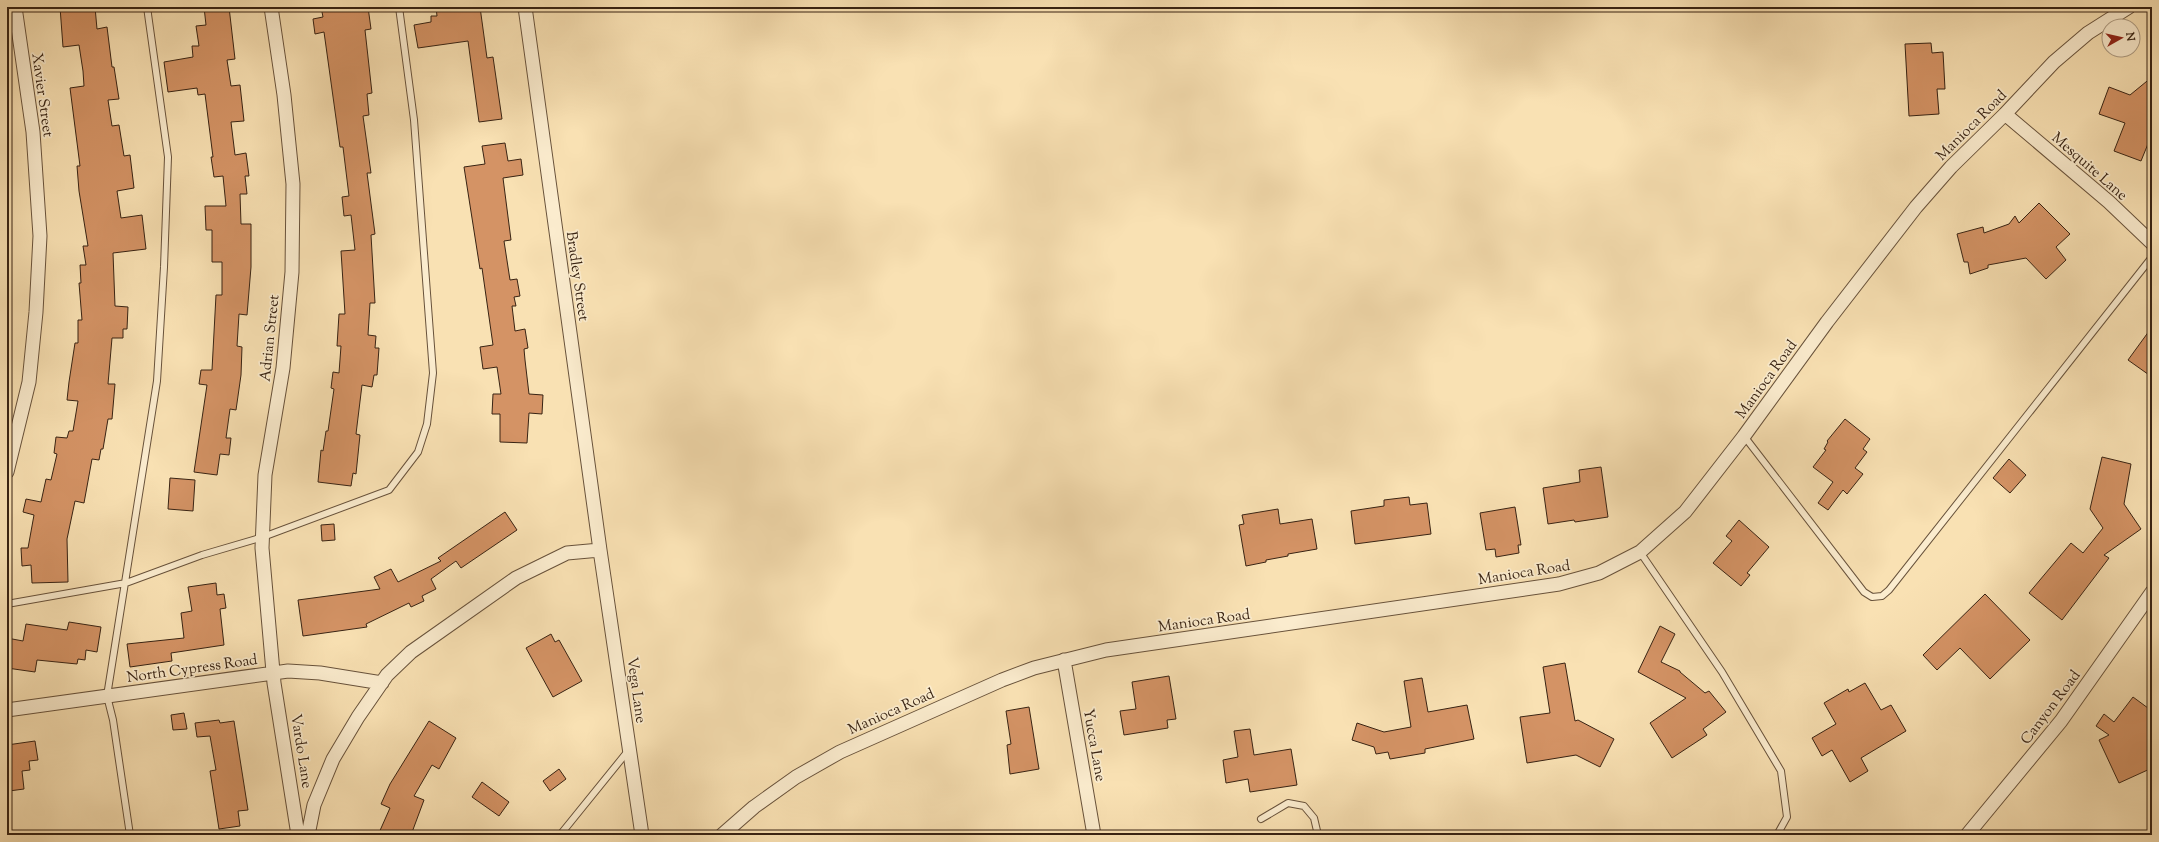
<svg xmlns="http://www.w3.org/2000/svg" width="2159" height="842" viewBox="0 0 2159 842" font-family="'Sorts Mill Goudy',serif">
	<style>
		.building { fill: #d49365; stroke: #382313 }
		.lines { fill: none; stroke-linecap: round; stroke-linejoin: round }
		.lane-casing { stroke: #68523b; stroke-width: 8 }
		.street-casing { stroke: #68523b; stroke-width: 15 }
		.lane { stroke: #fbecce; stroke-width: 6 }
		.street { stroke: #fbecce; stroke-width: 13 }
		.labels { text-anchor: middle; stroke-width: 3.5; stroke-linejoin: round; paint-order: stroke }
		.street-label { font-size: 15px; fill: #382313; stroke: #fbecce }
	</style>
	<rect width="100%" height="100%" fill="#f9e1b3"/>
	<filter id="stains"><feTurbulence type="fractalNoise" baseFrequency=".005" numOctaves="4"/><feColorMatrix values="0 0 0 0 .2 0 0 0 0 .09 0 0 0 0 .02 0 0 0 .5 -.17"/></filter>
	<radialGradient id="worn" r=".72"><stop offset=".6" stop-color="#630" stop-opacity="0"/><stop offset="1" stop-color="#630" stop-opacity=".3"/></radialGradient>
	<path class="building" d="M60,7H95L97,29L107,27L112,67H114L119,99L108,100L112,126L119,125L124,156L130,155L134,188L117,191L121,218L142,215L146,249L113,253L115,306L128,307L127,329H123V338H112L108,384H115L112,419H108L103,449H101L99,460L92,459L84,503L75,501L67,539L68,582L32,583L31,565L22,566L21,548H28L34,515L23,512L26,499L41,502L46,479L51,480L57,454L54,453L56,437L67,438L69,431H73L78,401L67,400L69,382L75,343H78V320H82L79,283H81L80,265H86L83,246H88L79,191L77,166H80L70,88L84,86L83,71L79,45L63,47Z
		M204,7H229L235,59L227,60L231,86L240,85L244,121L231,122L235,155L246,153L249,176H245L247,194H240L241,224H251V267L247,315L239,314L237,346L242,347L241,375L236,410L230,409L226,438H231L229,455L220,454L217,475L194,472L207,385L199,384L201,370H212L216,295H222V262H212V230H206L205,206H226L223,176L214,177L211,157H213L205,94L198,95L197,88L168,92L164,62L193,57L192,46H199L196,26L206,25Z
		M321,7H368L371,29L365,30L372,93L367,94L369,115L363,116L371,173H367L375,234L371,235L375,303H370L368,335L376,336L375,348H379L377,375H374L372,387L362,385L356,434L360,435L356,474L353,473L351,486L318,482L321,450L323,451L326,431H328L334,389L331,388L333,372L339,373L341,346H337L339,314H345L341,251L355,250L351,215L344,216L342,197L349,196L343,147H340L324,32L315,34L313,19L323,17Z
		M436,7H480L487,58L493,57L502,119L479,122L468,41L418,48L414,25L431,22V16H437Z
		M1931,43L1932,53L1943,52L1945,89H1937L1939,114L1909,116L1905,44Z
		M2152,77V134L2141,161L2114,151L2125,123L2099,114L2109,87L2130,95Z
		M505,143L508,161L521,159L523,175L503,178L511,240L504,241L510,280L517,279L520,296L514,297L516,306H512L515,331L525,329L528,348L524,349L525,360L529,394L543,395L542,414L529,413L527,443L500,442V414H492L493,394H501L497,367L483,369L480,347L493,345L482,268L480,269L464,167L485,164L482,146Z
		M2039,203L2070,234L2056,247L2066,260L2046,279L2026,258L1988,265V268L1970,274L1968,262H1964L1957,234L1983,227L1984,233L2009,224L2015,216L2019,223Z
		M2152,327V377L2128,360Z
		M1845,419L1870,439L1863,449L1867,452L1855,468L1863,474L1847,494L1843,490L1828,510L1818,503L1833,482L1813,467L1826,450L1824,449L1828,442L1827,441Z
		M2102,457L2131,464L2124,504L2141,529L2104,555L2109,558L2062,620L2029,593L2071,543L2083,553L2103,528L2090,509Z
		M2009,459L2026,475L2010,493L1993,478Z
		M1601,467L1608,517L1575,522L1574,520L1548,524L1543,488L1580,482L1579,470Z
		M170,478L195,480L193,511L168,509Z
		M1409,497L1410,505L1427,503L1431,534L1355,544L1351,511L1384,506V500Z
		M1515,507L1521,545H1518L1519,553L1496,557L1495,549L1486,550L1480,513Z
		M1278,509L1280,524L1312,519L1317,549L1288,554V556L1266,560V562L1246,566L1239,525L1244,524L1242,515Z
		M505,512L517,530L461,568L456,561L431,579L436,589L422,596L424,601L411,607L409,603L366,624L367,627L303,636L298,600L380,589L374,577L391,569L398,582L441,561L438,558Z
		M1739,520L1769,547L1747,573L1750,575L1741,586L1713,563L1732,541L1726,536Z
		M334,524L335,540L322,541L321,525Z
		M216,583L217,595L224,594L226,608L220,609L224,645L171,653L172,661L130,667L127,644L184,638L181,613L192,611L188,587Z
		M1985,594L2030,640L1990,679L1960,648L1937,670L1923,655Z
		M69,622L101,627L97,652L86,650L85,660L78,659L77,664L37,660L35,672L7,668V638L23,641L26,624L67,630Z
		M1660,626L1675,634L1661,662L1680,671V672L1705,693L1709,691L1726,712L1703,729L1707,735L1672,758L1650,723L1686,698L1638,672Z
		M551,634L555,642L559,640L582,681L553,697L526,648Z
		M1565,663L1575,721L1578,720L1614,739L1600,767L1576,755L1527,763L1520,717L1550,713L1543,667Z
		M1169,676L1176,719L1167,720L1168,728L1124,735L1120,711L1136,709L1132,682Z
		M1422,678L1428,712L1467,705L1474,739L1425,749V753L1390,759L1388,752L1376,754L1374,747L1352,740L1357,723L1384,732L1411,727L1404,681Z
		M1865,683L1881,710L1891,705L1906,731L1861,758L1868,771L1850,782L1832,750L1822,756L1812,738L1836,724L1824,703L1848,689L1849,692Z
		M2133,697L2152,711V768L2119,783L2099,740L2109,735L2096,726L2104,714L2114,722Z
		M1029,707L1039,769L1010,774L1007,745L1011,744L1006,711Z
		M184,713L187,729L173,730L171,715Z
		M219,720L220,723L234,721L248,810L238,811L240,826L219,829L210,771L216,770L210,736L197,737L195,723Z
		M429,721L456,738L439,769L432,765L414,796L424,800L411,835H378L390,808L381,804L390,784Z
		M1250,729L1254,755L1291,749L1297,785L1250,792L1248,779L1226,783L1223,760L1238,757L1234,731Z
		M35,741L38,760L29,761L30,770L22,771L24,789L9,791L7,745Z
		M559,769L566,779L550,791L543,781Z
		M482,782L509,802L499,816L472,797Z"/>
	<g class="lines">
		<g class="lane-casing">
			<path id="lane" d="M1744,436L1864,592L1872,597L1882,596L1889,590L2152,257
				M1640,552L1722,672L1781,771L1787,817L1777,835
				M7,604L126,583L202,555L263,537L389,490L418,452L427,424L433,373L414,120L399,7
				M1261,819L1288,803L1304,806L1314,818L1318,835
				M130,835L113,720L107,696L157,381L164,267L168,157L147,7
				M560,835L628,751"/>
		</g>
		<g class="street-casing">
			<path id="street" d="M271,7L284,95L293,184L292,272L283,368L265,475L262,548L274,683L298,835
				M525,7L600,550L642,835
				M2005,114L2109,202L2152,243
				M7,472L29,382L36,312L40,236L33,132L15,7
				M1064,660L1094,835
				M7,710L288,671L320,673L382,683
				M308,835L314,805L333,759L358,717L387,675L411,652L516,578L567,553L600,550
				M722,835L754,807L796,777L840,752L1002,680L1034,668L1106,650L1559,584L1599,573L1640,552L1685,512L1744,436L1827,322L1916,207L1951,167L2005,114L2054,62L2088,33L2129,7
				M1967,835L2061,721L2152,592"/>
		</g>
		<use href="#lane" class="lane"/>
		<use href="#street" class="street"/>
	</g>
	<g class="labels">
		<g class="street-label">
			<text transform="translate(43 95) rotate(82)" y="5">Xavier Street</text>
			<text transform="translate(1971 125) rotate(-45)" y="5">Manioca Road</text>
			<text transform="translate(2090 166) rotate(41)" y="5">Mesquite Lane</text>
			<text transform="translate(578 276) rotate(82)" y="5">Bradley Street</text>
			<text transform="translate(269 338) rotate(-84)" y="5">Adrian Street</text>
			<text transform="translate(1766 379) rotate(-54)" y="5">Manioca Road</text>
			<text transform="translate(1524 572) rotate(-9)" y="5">Manioca Road</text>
			<text transform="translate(1204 620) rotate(-8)" y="5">Manioca Road</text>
			<text transform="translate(192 668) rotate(-8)" y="5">North Cypress Road</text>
			<text transform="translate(637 690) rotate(82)" y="5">Vega Lane</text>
			<text transform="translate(2050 707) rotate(-53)" y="5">Canyon Road</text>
			<text transform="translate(891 711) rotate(-24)" y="5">Manioca Road</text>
			<text transform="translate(1095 745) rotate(80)" y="5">Yucca Lane</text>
			<text transform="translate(302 751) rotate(81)" y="5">Vardo Lane</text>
		</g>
	</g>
	<rect width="2159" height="842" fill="none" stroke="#f9e1b3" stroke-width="24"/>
	<rect x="8" y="8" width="2143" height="826" fill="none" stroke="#382313" stroke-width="2"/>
	<rect x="12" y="12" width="2135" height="818" fill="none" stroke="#382313"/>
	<g transform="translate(2121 38) rotate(82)"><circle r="19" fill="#fbecce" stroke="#ad9c83"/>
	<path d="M0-3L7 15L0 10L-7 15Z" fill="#8f2418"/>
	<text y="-6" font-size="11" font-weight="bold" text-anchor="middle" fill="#382313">N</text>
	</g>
	<rect width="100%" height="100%" filter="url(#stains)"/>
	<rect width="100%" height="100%" fill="url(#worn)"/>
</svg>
